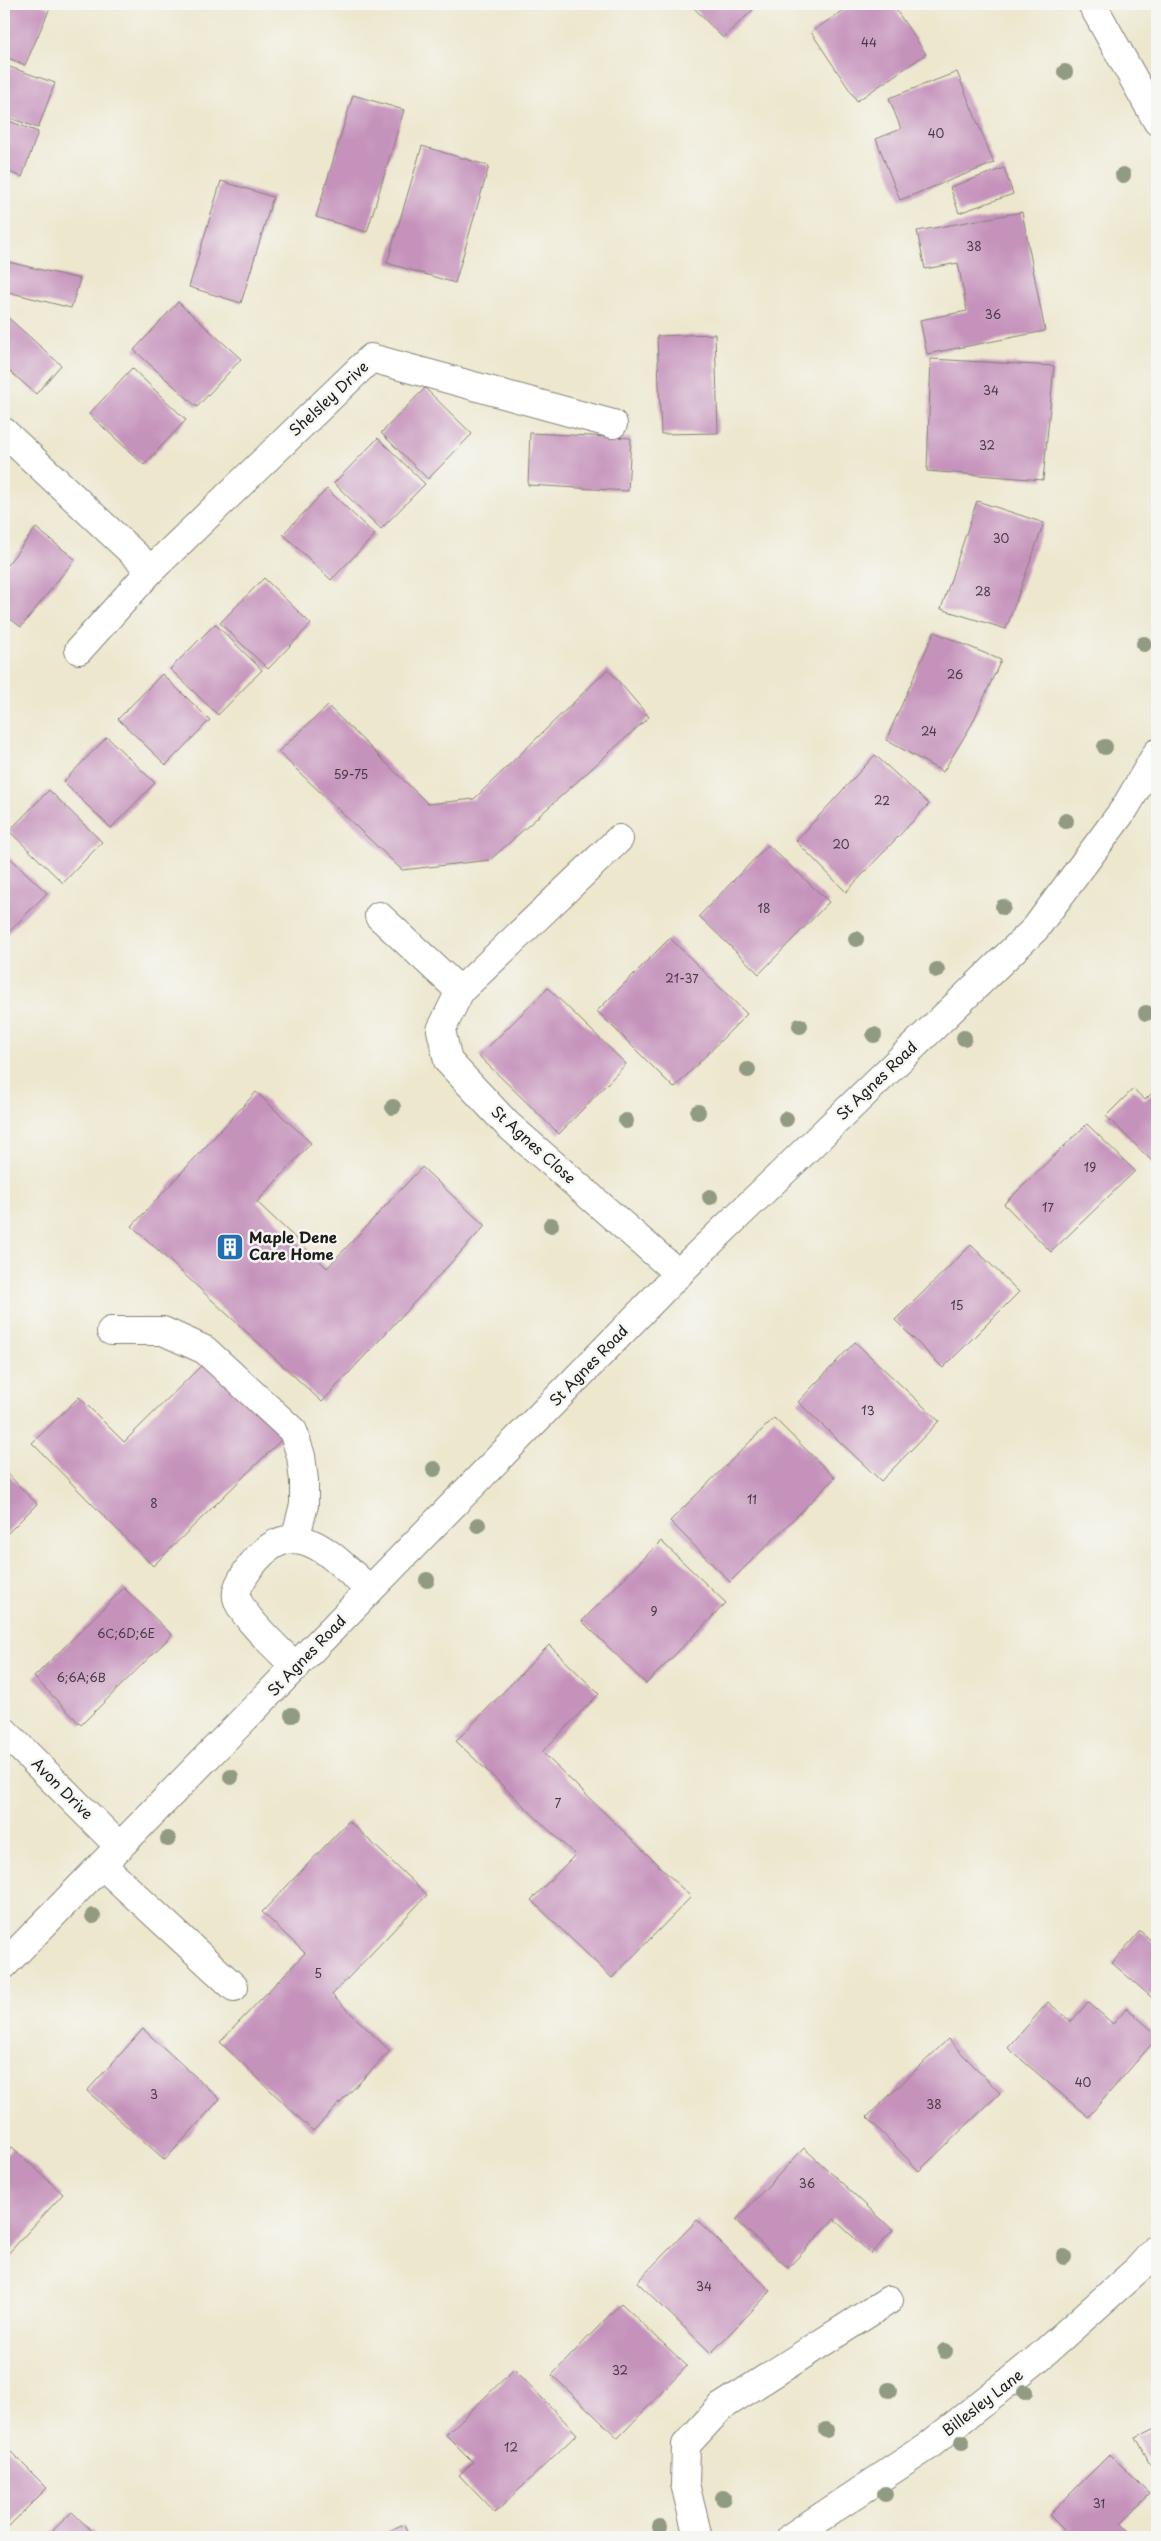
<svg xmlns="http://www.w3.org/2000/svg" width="1161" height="2541" viewBox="0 0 1161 2541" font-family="'Playpen Sans',sans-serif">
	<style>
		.building { fill: #c592bb }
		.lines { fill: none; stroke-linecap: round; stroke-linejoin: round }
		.minor-casing { stroke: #848275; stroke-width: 30 }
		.minor { stroke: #fff; stroke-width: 28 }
		.tree { fill: #919b82 }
		.labels { text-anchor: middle; stroke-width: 5; stroke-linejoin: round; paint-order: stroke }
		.number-label { font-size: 12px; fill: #463a44 }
		.street-label { font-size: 15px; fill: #1c1c1c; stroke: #f6f6f2 }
		.poi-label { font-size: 15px; font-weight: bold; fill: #1c1c1c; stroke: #f6f6f2; text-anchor: start }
	</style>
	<rect width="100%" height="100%" fill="#f6f6f2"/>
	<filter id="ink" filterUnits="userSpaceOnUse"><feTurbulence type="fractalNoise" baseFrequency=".02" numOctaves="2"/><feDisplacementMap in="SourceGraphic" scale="10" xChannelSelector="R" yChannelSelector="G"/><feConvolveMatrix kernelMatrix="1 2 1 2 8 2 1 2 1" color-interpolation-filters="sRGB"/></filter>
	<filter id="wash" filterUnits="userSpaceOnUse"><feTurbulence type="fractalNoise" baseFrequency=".0096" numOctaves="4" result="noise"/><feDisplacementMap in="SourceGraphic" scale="20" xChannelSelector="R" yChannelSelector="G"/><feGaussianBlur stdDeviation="1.12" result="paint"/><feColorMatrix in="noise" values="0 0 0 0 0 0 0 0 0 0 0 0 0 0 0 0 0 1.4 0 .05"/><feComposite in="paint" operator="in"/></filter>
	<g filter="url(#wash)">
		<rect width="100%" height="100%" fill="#ede7ce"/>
		<g id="blocks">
			<path class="building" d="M4,4H39L50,8L25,65L4,56Z
				M690,4H759L723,38Z
				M853,4H892L926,54L857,101L811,32Z
				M4,65L55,83L38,128L4,116Z
				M957,72L994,163L900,200L876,139L901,129L889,98Z
				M353,95L404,110L367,232L316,217Z
				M4,119L38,132L22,177L4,170Z
				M422,146L489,166L455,283L387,263Z
				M1004,168L1013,194L959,213L950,187Z
				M221,181L273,197L241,303L189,287Z
				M1022,212L1045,331L927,354L920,320L967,311L958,263L925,269L917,231Z
				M4,261L80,279L71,308L4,291Z
				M178,302L241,359L197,407L134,350Z
				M4,314L61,365L36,394L4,366Z
				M715,334L718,433L661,434L657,336Z
				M931,359L1054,366L1043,480L927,471Z
				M132,368L186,420L144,465L89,414Z
				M425,388L472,434L428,479L381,433Z
				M530,433L631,438L628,491L528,485Z
				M378,438L425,484L381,529L334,483Z
				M327,489L375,535L331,580L283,534Z
				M977,501L1044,523L1006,629L941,609Z
				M36,528L75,559L21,627L4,614V569Z
				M264,578L311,624L268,669L220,623Z
				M215,624L262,670L218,715L170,669Z
				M934,632L1001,660L972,724L943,772L886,740Z
				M608,669L649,717L490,860L402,870L278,752L328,706L428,804L474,799Z
				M162,674L210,720L166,765L118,719Z
				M107,737L155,783L111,828L63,782Z
				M875,755L929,804L846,892L796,841Z
				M49,790L102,842L63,883L9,831Z
				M768,845L829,902L759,974L699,916Z
				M4,852L47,893L4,937Z
				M670,938L747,1014L674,1088L597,1011Z
				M548,988L626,1064L559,1134L479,1056Z
				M1157,1088V1166L1106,1116L1133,1089L1145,1100Z
				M256,1092L311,1143L257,1202L327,1268L422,1167L485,1226L322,1402L132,1226Z
				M1087,1124L1135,1171L1051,1252L1004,1204Z
				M971,1245L1019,1292L943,1368L895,1320Z
				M855,1342L939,1421L881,1481L798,1402Z
				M208,1359L284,1437L153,1566L32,1443L79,1397L124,1442Z
				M774,1418L835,1478L730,1582L670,1521Z
				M4,1470L37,1504L4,1537Z
				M661,1541L726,1603L646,1684L582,1621Z
				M124,1588L172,1635L81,1725L34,1677Z
				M549,1645L599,1694L542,1752L691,1897L612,1978L531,1900L575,1855L456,1741Z
				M349,1821L427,1895L332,1995L390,2051L313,2131L220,2042L305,1953L262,1912Z
				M1140,1931L1157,1945V2002L1112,1963Z
				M1048,2002L1071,2022L1088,2002L1113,2024L1127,2008L1157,2035V2038L1088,2117L1008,2048Z
				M143,2029L220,2099L165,2160L87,2091Z
				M948,2039L1000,2093L919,2171L867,2117Z
				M12,2147L63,2194L4,2258V2156Z
				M804,2148L893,2230L871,2254L834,2219L788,2268L736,2220Z
				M697,2220L771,2291L711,2353L637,2282Z
				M621,2303L687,2366L618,2438L552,2375Z
				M514,2369L577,2434L495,2513L459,2475L473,2462L446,2435Z
				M1157,2427V2477L1136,2437Z
				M4,2445L47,2488L4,2531Z
				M1110,2454L1150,2494L1121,2523L1133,2536L1071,2537L1049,2515Z
				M72,2512L98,2537H46Z
				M404,2525L409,2537H375Z"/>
		</g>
	</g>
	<g filter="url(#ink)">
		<use href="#blocks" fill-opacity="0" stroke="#848275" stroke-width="1"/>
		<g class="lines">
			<g class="minor-casing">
				<path id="minor" d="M1092,4L1157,121
					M4,432L151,570L371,358L613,424
					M79,650L151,570
					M619,839L460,991L441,1030L448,1061L507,1124L679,1274
					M379,916L460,991
					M111,1331H163L205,1350L293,1431L301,1456L304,1481V1505L295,1539
					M296,1667C280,1651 246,1621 238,1601C233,1590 244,1576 250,1567C295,1508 331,1556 370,1590
					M4,1731L120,1847
					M102,1865L234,1987
					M4,1965L692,1260L1035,929L1125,808L1157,753
					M698,2537L685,2484L686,2445L721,2407L889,2300
					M791,2537L927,2447L1036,2360L1138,2269L1157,2248"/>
			</g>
			<use href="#minor" class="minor"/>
		</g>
		<g class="tree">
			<circle cx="1065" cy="72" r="8"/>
			<circle cx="1123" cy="175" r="8"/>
			<circle cx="1144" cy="644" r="8"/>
			<circle cx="1105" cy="747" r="8"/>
			<circle cx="1066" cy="821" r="8"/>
			<circle cx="1003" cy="907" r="8"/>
			<circle cx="856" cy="939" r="8"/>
			<circle cx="937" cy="970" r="8"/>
			<circle cx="1146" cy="1013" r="8"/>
			<circle cx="800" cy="1026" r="8"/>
			<circle cx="874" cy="1035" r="8"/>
			<circle cx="964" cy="1038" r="8"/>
			<circle cx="748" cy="1070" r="8"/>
			<circle cx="393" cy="1107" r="8"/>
			<circle cx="698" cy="1112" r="8"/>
			<circle cx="786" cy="1119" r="8"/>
			<circle cx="626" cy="1121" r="8"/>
			<circle cx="710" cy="1197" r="8"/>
			<circle cx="551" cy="1225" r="8"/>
			<circle cx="434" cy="1469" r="8"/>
			<circle cx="478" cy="1525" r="8"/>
			<circle cx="427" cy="1580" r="8"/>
			<circle cx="292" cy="1715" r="8"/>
			<circle cx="231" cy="1777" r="8"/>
			<circle cx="168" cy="1839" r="8"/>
			<circle cx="93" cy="1916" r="8"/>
			<circle cx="1064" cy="2257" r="8"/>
			<circle cx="945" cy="2351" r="8"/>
			<circle cx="889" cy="2390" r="8"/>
			<circle cx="1025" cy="2392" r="8"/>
			<circle cx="826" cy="2430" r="8"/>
			<circle cx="962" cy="2442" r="8"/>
			<circle cx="885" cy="2494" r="8"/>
			<circle cx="723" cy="2498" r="8"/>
			<circle cx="660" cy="2527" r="8"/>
		</g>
	</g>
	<defs>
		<g id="building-square" transform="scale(1.4375)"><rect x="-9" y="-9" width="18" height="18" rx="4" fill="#1f6fb2" stroke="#f6f6f2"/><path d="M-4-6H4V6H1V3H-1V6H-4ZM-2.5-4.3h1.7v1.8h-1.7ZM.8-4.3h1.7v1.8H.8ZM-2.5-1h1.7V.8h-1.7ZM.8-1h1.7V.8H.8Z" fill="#fff"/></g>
	</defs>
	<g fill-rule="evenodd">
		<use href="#building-square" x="230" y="1247"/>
	</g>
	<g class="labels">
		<g class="number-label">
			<text x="869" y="47">44</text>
			<text x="936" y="138">40</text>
			<text x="974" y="251">38</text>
			<text x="993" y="319">36</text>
			<text x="991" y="395">34</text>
			<text x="987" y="450">32</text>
			<text x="1001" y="543">30</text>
			<text x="983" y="596">28</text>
			<text x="955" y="679">26</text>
			<text x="929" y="736">24</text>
			<text x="351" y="779">59-75</text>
			<text x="882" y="805">22</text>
			<text x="841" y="849">20</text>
			<text x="764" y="913">18</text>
			<text x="682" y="983">21-37</text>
			<text x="1090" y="1172">19</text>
			<text x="1048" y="1212">17</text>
			<text x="957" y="1310">15</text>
			<text x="868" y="1415">13</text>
			<text x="752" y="1504">11</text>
			<text x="154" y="1508">8</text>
			<text x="654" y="1616">9</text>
			<text x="126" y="1638">6C;6D;6E</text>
			<text x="81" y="1682">6;6A;6B</text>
			<text x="558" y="1808">7</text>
			<text x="318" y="1978">5</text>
			<text x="1083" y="2087">40</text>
			<text x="154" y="2099">3</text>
			<text x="934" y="2109">38</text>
			<text x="807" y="2188">36</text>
			<text x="704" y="2291">34</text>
			<text x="620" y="2375">32</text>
			<text x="511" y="2452">12</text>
			<text x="1099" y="2508">31</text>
		</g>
		<g class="street-label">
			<text transform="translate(329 399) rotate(-43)" y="5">Shelsley Drive</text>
			<text transform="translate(877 1081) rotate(-44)" y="5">St Agnes Road</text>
			<text transform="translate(533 1145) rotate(42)" y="5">St Agnes Close</text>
			<text transform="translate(589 1366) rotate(-46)" y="5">St Agnes Road</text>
			<text transform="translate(307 1656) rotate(-46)" y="5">St Agnes Road</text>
			<text transform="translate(62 1789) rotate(45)" y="5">Avon Drive</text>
			<text transform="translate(983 2403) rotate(-38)" y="5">Billesley Lane</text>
		</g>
		<g class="poi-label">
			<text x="249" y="1243">Maple Dene<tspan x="249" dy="17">Care Home</tspan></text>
		</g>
	</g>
	<rect width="1161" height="2541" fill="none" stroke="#f6f6f2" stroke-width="20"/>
</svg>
